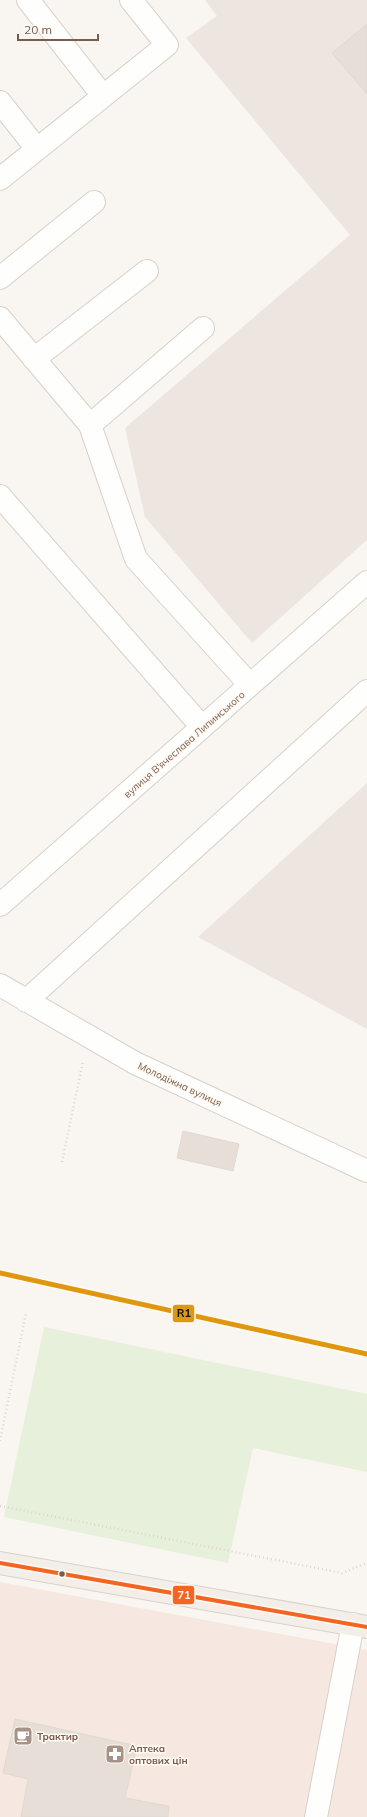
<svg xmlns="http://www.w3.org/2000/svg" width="367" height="1817" viewBox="0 0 367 1817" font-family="Mulish,sans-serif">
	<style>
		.commercial { fill: #f6e8e1 }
		.industrial { fill: #ede5e0 }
		.green { fill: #e7f0db }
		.building { fill: #e6ded7; stroke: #e2d8d2 }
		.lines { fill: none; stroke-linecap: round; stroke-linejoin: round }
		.minor-casing { stroke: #d7d1cb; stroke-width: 24 }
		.major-casing { stroke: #dad1cc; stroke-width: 24 }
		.path { stroke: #dcd5d0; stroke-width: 2.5; stroke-dasharray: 1 3; stroke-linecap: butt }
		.minor { stroke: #fefefd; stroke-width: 22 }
		.major { stroke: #f3eee8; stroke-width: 22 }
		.bus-1-casing { stroke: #fffaf3; stroke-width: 7 }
		.bus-1 { stroke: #f26522; stroke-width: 4 }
		.rail-1-casing { stroke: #fffaf3; stroke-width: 8 }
		.rail-1 { stroke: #de970f; stroke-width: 5 }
		.bus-dot { fill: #7a5c4d; stroke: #fffaf3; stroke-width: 1.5 }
		.labels { text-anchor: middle; stroke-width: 3; stroke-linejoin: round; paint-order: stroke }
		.street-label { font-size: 10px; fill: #7a5c4d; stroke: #fffaf3 }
		.poi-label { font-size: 10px; font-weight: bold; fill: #7a5c4d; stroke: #fffaf3; text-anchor: start }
		.line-badge { stroke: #fffaf3; stroke-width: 1.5 }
		.badge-label { font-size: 11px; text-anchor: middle; font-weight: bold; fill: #fff }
		.pale-badge-label { font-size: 11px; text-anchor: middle; font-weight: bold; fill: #111 }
	</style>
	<rect width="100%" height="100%" fill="#f9f5f0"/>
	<path class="commercial" d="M0,1582L367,1650V1817H0Z"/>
	<path class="industrial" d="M205,0H367V540L252,643L145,517L125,428L350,235L186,38L217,16Z
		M367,783V1029L198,937Z"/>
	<path class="green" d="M44,1327L367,1394V1472L253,1448L228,1563L4,1517Z"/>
	<path class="building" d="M367,24V94L332,53Z
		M183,1131L239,1144L233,1171L177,1158Z
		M15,1719L137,1746L125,1798L169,1806L168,1817H21L28,1779L3,1773Z"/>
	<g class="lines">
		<g class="minor-casing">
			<path id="minor" d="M28,0L103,96
				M0,102L37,149
				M0,179L167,45L131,0
				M0,278L94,202
				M0,318L90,425L136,559L250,685
				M34,359L147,271
				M90,425L203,328
				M0,496L202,727
				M0,905L367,582
				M0,985L135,1063L367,1171
				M26,1001L367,691
				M316,1817L353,1624"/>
		</g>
		<g class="major-casing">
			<path id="major" d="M0,1563L367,1627"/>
		</g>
		<path class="path" d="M62,1162L83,1061
			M0,1441L26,1313
			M0,1506L342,1573L367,1563"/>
		<use href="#minor" class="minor"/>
		<use href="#major" class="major"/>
		<g class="bus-1-casing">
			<path id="bus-1" d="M0,1563L367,1627"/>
		</g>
		<use href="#bus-1" class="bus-1"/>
		<g class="rail-1-casing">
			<path id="rail-1" d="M0,1273L367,1354"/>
		</g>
		<use href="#rail-1" class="rail-1"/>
	</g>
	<defs>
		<g id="cafe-square" transform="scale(1)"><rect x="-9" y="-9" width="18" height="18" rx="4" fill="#a69286" stroke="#fffaf3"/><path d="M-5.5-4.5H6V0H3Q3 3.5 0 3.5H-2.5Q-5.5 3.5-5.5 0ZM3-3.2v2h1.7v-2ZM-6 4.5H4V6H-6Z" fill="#fff"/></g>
		<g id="pharmacy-square" transform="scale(1)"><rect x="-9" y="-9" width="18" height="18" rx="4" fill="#a69286" stroke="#fffaf3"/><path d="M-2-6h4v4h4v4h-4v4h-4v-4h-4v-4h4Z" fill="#fff"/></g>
	</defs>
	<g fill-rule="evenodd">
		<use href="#cafe-square" x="23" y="1736"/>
		<use href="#pharmacy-square" x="115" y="1754"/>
	</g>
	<circle class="bus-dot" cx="62" cy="1574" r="3.5"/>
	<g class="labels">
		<g class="street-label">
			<text transform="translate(184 744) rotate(-41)" y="4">вулиця В'ячеслава Липинського</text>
			<text transform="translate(180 1084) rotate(25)" y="4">Молодіжна вулиця</text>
		</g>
		<g class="poi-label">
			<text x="37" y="1740">Трактир</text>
			<text x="129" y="1752">Аптека<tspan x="129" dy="12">оптових цін</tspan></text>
		</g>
	</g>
	<g class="line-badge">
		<rect x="172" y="1304" width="23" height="19" rx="4" fill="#de970f"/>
		<rect x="172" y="1585" width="23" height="20" rx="4" fill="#f26522"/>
	</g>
	<g class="badge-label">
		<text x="184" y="1599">71</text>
	</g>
	<g class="pale-badge-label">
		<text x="184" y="1317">R1</text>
	</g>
	<path d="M18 34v6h80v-6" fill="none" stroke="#7a5c4d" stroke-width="2"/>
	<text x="24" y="34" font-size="12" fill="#7a5c4d" stroke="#fffaf3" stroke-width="3" paint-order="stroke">20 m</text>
</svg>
